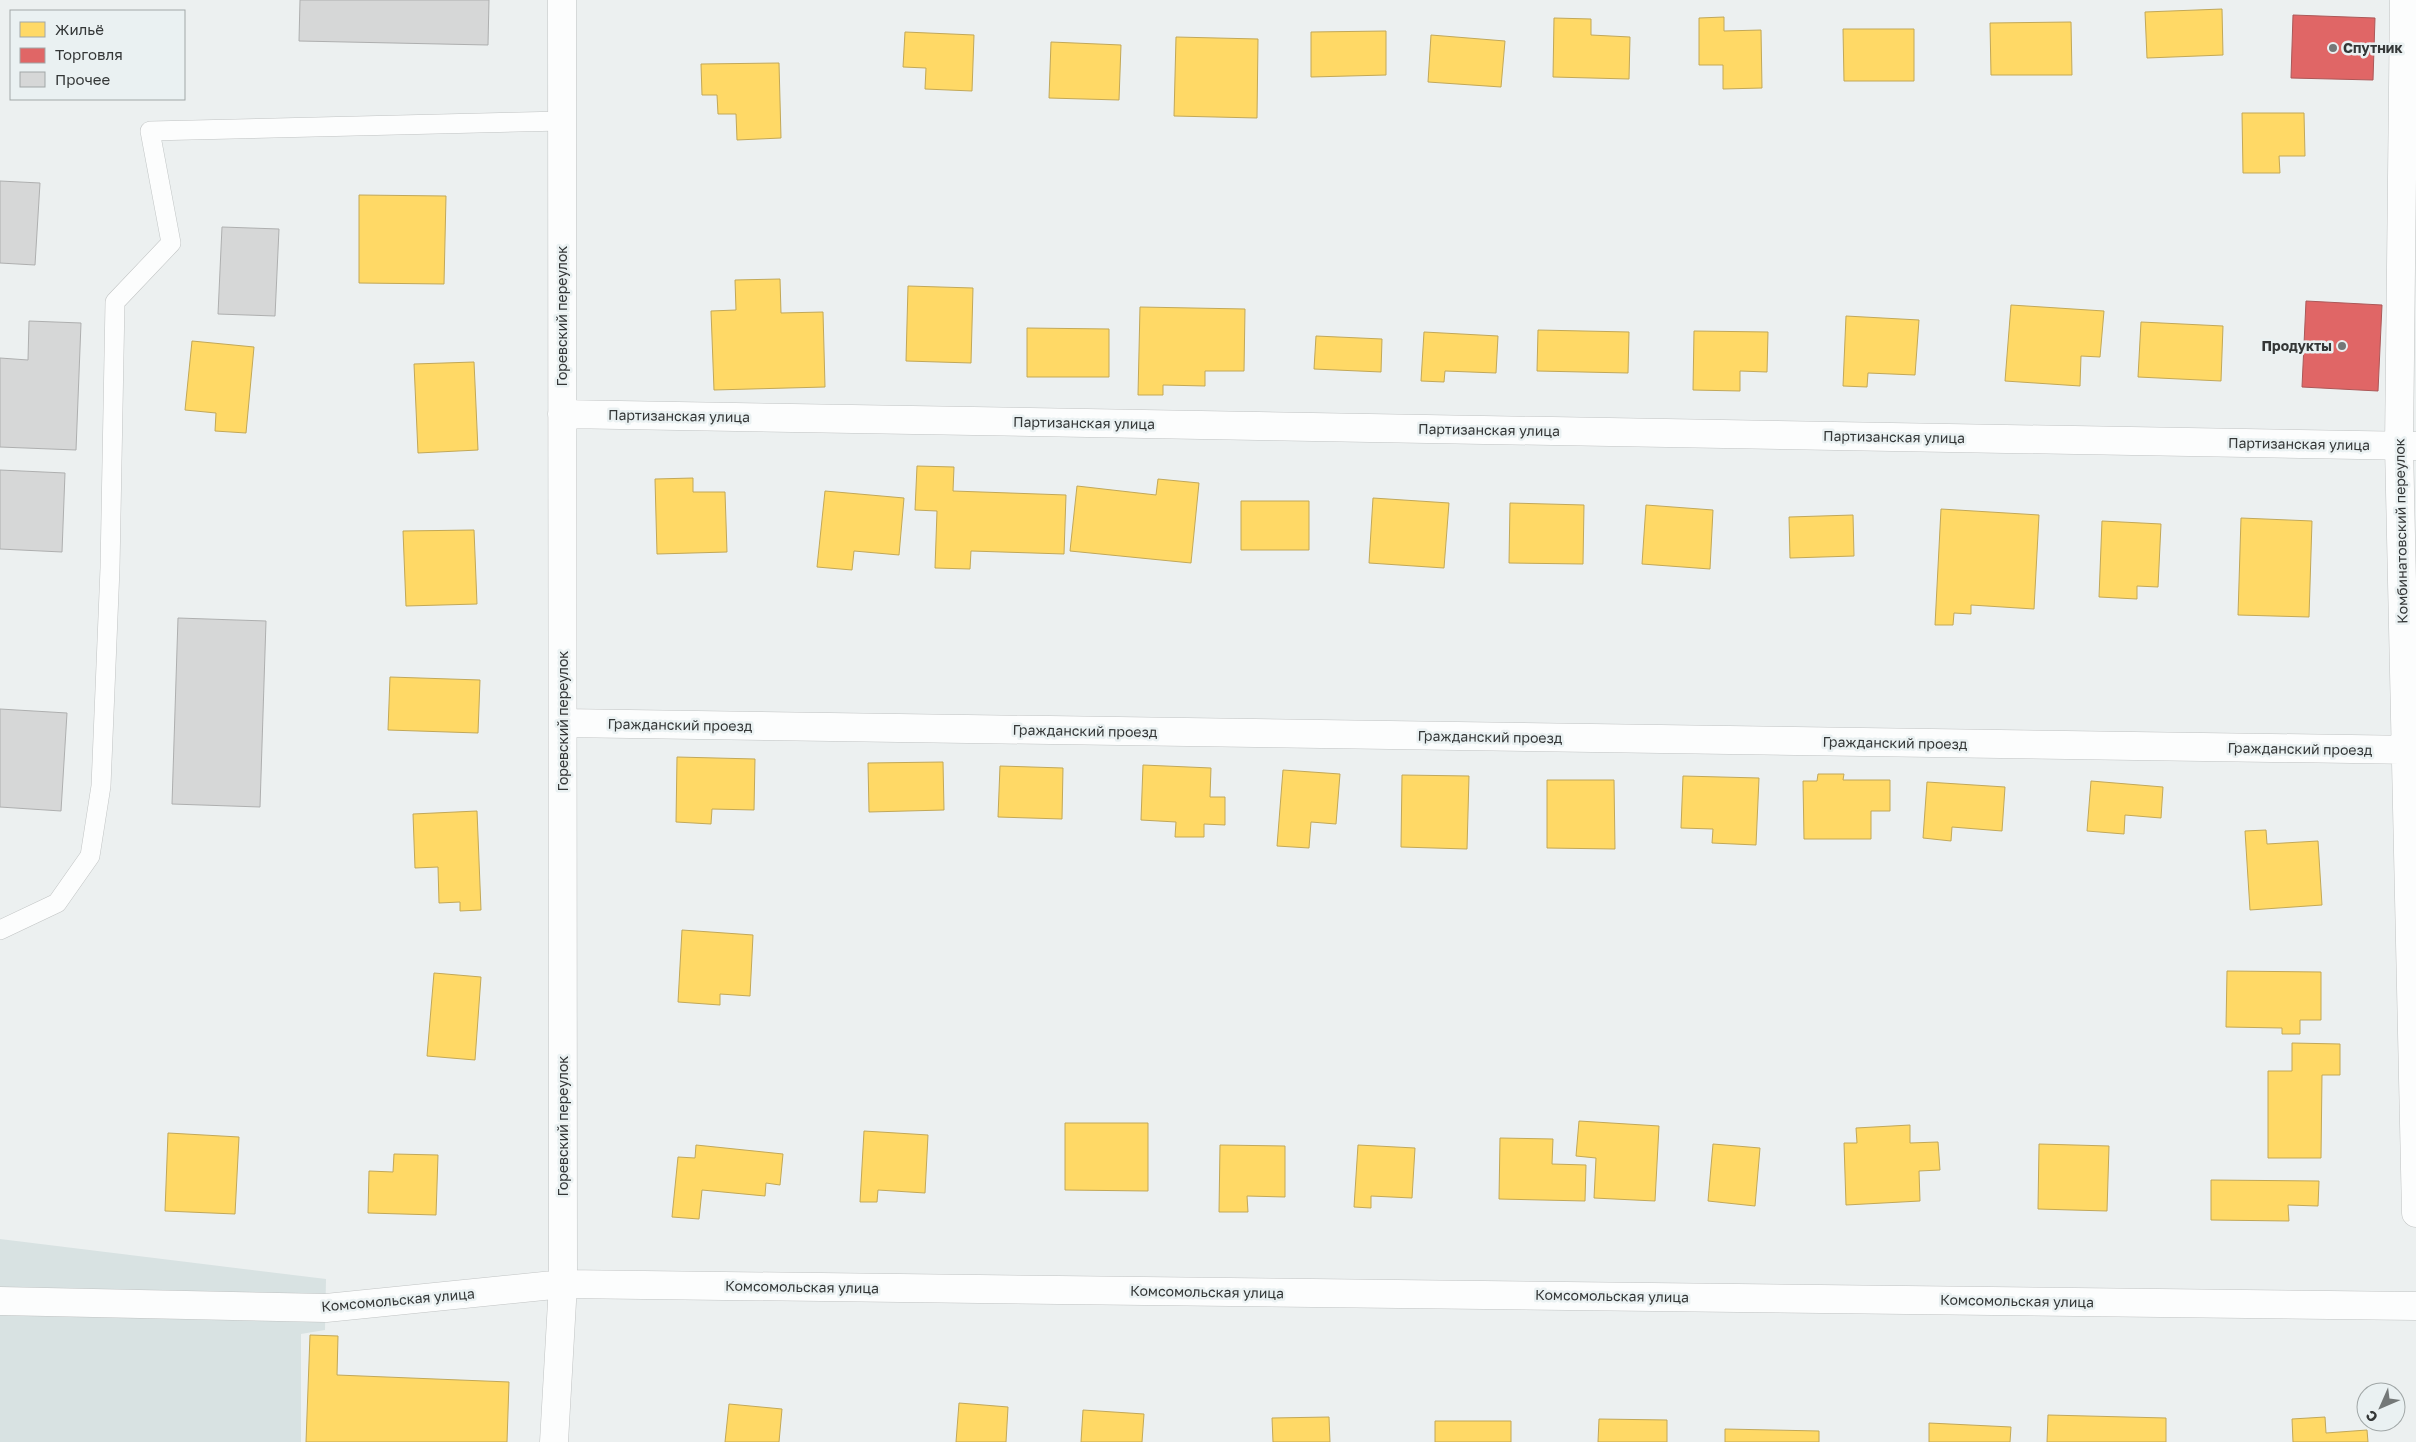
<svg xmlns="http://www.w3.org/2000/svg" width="2416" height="1442" viewBox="0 0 2416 1442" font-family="'Golos Text',sans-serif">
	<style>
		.built { fill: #d8e2e2 }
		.homes { fill: #ffd966; stroke: #c2a858 }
		.shops { fill: #e06666; stroke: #ac5858 }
		.building { fill: #d6d7d7; stroke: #aeafaf }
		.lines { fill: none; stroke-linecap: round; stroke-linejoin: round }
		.service-casing { stroke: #c0c3c3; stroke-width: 20 }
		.minor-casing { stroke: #c0c3c3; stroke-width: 29 }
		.service { stroke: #fcfdfd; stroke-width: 19 }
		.minor { stroke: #fcfdfd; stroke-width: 28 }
		.poi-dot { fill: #747878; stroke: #eaf1f2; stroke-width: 2 }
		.labels { text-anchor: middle; stroke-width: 5; stroke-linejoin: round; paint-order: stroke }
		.poi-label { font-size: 14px; font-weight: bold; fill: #343737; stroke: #eaf1f2; text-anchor: start }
		.street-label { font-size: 14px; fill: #343737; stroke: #eaf1f2 }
	</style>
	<rect width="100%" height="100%" fill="#ecf0f0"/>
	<path class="built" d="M0,1239L326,1279L325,1330L301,1334V1442H0Z"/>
	<path class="homes" d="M2222,9L2223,55L2147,58L2145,12Z
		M1724,17V31L1761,30L1762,88L1723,89V65H1699V18Z
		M1554,18L1591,19V35L1630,37L1629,79L1553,77Z
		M2071,22L2072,75H1991L1990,23Z
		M1843,29H1914V81H1844Z
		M1386,31V75L1311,77V32Z
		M905,32L974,35L972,91L925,89L926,68L903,67Z
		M1431,35L1505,41L1501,87L1428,82Z
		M1176,37L1258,39L1257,118L1174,116Z
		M1051,42L1121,45L1119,100L1049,98Z
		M779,63L781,138L737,140L736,114H718L717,95H702L701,64Z
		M2242,113H2304L2305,156H2279L2280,173H2243Z
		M359,195L446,196L444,284L359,283Z
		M780,279L781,313L823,312L825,387L714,390L711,311L736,310L735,280Z
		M908,286L973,288L971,363L906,361Z
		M2011,305L2104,311L2100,357L2081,356L2080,386L2005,381Z
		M1140,307L1245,309L1244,371H1205V386L1163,385V395H1138Z
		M1846,316L1919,320L1915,375L1868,373L1867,387L1843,386Z
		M2141,322L2223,326L2221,381L2138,377Z
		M1027,328L1109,329V377H1027Z
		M1538,330L1629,332L1628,373L1537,371Z
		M1694,331L1768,332L1767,372L1740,371V391L1693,390Z
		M1424,332L1498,336L1496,373L1445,371L1444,382L1421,381Z
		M1316,336L1382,339L1381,372L1314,369Z
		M192,341L254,347L246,433L215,431L216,413L185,410Z
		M474,362L478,450L418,453L414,364Z
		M917,466L954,467L953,491L1066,495L1064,554L971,551L970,569L935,568L937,511L915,510Z
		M693,478V492H725L727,552L657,554L655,479Z
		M1158,479L1199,483L1191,563L1070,551L1077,486L1156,495Z
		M825,491L904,498L899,555L854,551L852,570L817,567Z
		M1373,498L1449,503L1444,568L1369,563Z
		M1241,501H1309V550H1241Z
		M1510,503L1584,505L1583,564L1509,563Z
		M1646,505L1713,510L1710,569L1642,564Z
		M1941,509L2039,515L2034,609L1971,605V614L1954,613L1953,625H1935Z
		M1853,515L1854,556L1790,558L1789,517Z
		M2241,518L2312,521L2309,617L2238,615Z
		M2102,521L2161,524L2158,587L2137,586V599L2099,597Z
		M474,530L477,604L406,606L403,531Z
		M390,677L480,680L478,733L388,730Z
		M677,757L755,759L754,810L712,809L711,824L676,822Z
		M943,762L944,810L869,812L868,763Z
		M1143,765L1211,768L1210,797H1225V825L1204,824V837H1175L1176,822L1141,820Z
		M1000,766L1063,768L1062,819L998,817Z
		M1283,770L1340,774L1336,824L1311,822L1309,848L1277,846Z
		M1818,774H1844L1843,780H1890V811H1871V839H1804L1803,781H1817Z
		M1402,775L1469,776L1467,849L1401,847Z
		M1683,776L1759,778L1756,845L1712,843L1713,829L1681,828Z
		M1547,780H1614L1615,849L1547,848Z
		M2091,781L2163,787L2161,818L2125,815L2124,834L2087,831Z
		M1927,782L2005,787L2002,831L1952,827L1951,841L1923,838Z
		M477,811L481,910L460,911V902L439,903L438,867L415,868L413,814Z
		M2266,830L2267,844L2318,841L2322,905L2250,910L2245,831Z
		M682,930L753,935L750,996L720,994V1005L678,1002Z
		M2227,971L2321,972V1020H2300V1034H2282V1028L2226,1027Z
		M434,973L481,977L475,1060L427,1056Z
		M2292,1043L2340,1044V1075H2322L2321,1158H2268V1071H2292Z
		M1579,1121L1659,1126L1655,1201L1594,1198L1596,1158L1576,1156Z
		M1065,1123H1148V1191L1065,1190Z
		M1910,1125V1143L1938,1142L1940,1170L1919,1171L1920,1201L1846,1205L1844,1143H1857L1856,1128Z
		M864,1131L928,1135L925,1193L878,1190L877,1202H860Z
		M168,1133L239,1137L235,1214L165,1211Z
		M1500,1138L1553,1139L1552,1164L1586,1165L1585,1201L1499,1199Z
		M1713,1144L1760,1148L1755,1206L1708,1201Z
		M2039,1144L2109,1146L2107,1211L2038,1209Z
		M696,1145L783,1154L780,1185L766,1183L765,1196L702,1190L699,1219L672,1217L678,1157L695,1158Z
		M1220,1145L1285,1146V1197L1247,1196L1248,1212H1219Z
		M1358,1145L1415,1148L1412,1198L1371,1196V1208L1354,1207Z
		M394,1154L438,1155L436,1215L368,1213L369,1171L393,1172Z
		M2211,1180L2319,1181L2318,1206L2288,1205L2289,1221L2211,1220Z
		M310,1335L338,1336L337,1375L509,1382L507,1442H306Z
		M959,1403L1008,1407L1006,1442H956Z
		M729,1404L782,1409L779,1442H725Z
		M1083,1410L1144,1414L1142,1442H1081Z
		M2048,1415L2166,1418V1442H2047Z
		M1329,1417L1330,1442H1273L1272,1418Z
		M2325,1417L2326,1433L2367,1430L2368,1442H2293L2292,1419Z
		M1599,1419L1667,1420V1442H1598Z
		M1435,1421H1511V1442H1435Z
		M1929,1423L2011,1427L2010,1442H1929Z
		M1725,1429L1819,1431V1442H1725Z"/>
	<path class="shops" d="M2293,15L2375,18L2373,80L2291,78Z
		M2306,301L2382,305L2378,391L2302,387Z"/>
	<path class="building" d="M300,0H489L488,45L299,41Z
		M0,181L40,183L35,265L0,263Z
		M222,227L279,229L275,316L218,314Z
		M29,321L81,323L76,450L0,447V358L28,360Z
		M0,470L65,473L62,552L0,549Z
		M178,618L266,621L260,807L172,804Z
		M0,709L67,713L61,811L0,807Z"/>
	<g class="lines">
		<g class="service-casing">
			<path id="service" d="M0,930L57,903L90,856L101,786L110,568L115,302L171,243L150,131L563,121"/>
		</g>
		<g class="minor-casing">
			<path id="minor" d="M2404,0L2399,446L2416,1213
				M562,414L2416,446
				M563,723L2416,750
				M0,1301L326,1308L563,1284L2416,1306
				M554,1442L563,1284L562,0"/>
		</g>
		<use href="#service" class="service"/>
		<use href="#minor" class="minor"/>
	</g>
	<g class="poi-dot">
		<circle cx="2333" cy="48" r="5"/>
		<circle cx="2342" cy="346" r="5"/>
	</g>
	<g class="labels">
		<g class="poi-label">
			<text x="2343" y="53">Спутник</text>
			<text x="2332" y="351" text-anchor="end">Продукты</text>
		</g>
		<g class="street-label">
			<text transform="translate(562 316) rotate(-90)" y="5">Горевский переулок</text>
			<text transform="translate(679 416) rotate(1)" y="5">Партизанская улица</text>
			<text transform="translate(1084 423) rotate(1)" y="5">Партизанская улица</text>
			<text transform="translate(1489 430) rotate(1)" y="5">Партизанская улица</text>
			<text transform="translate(1894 437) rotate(1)" y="5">Партизанская улица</text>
			<text transform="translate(2299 444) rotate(1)" y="5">Партизанская улица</text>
			<text transform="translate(2401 531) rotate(-91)" y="5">Комбинатовский переулок</text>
			<text transform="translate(563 721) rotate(-90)" y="5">Горевский переулок</text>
			<text transform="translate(680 725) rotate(1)" y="5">Гражданский проезд</text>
			<text transform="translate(1085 731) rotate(1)" y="5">Гражданский проезд</text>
			<text transform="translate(1490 737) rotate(1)" y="5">Гражданский проезд</text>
			<text transform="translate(1895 743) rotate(1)" y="5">Гражданский проезд</text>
			<text transform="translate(2300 749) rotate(1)" y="5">Гражданский проезд</text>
			<text transform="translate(563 1126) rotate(-90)" y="5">Горевский переулок</text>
			<text transform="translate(802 1287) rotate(1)" y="5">Комсомольская улица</text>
			<text transform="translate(1207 1292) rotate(1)" y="5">Комсомольская улица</text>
			<text transform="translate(1612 1296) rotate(1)" y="5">Комсомольская улица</text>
			<text transform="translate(398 1300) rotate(-5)" y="5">Комсомольская улица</text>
			<text transform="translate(2017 1301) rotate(1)" y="5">Комсомольская улица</text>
		</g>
	</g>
	<rect x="10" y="10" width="175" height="90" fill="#eaf1f2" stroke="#a1a7a7"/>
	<rect x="20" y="22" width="25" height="15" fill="#ffd966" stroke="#a1a7a7"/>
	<text x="55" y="35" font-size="15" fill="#343737">Жильё</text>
	<rect x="20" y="48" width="25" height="15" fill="#e06666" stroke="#a1a7a7"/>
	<text x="55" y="60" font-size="15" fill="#343737">Торговля</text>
	<rect x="20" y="72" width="25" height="15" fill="#d6d7d7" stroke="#a1a7a7"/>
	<text x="55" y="85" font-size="15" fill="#343737">Прочее</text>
	<g transform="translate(2381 1407) rotate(225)"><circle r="24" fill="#eaf1f2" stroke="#a1a7a7"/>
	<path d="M0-4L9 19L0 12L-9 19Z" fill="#747878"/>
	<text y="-8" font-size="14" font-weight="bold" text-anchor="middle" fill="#343737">С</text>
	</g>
</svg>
